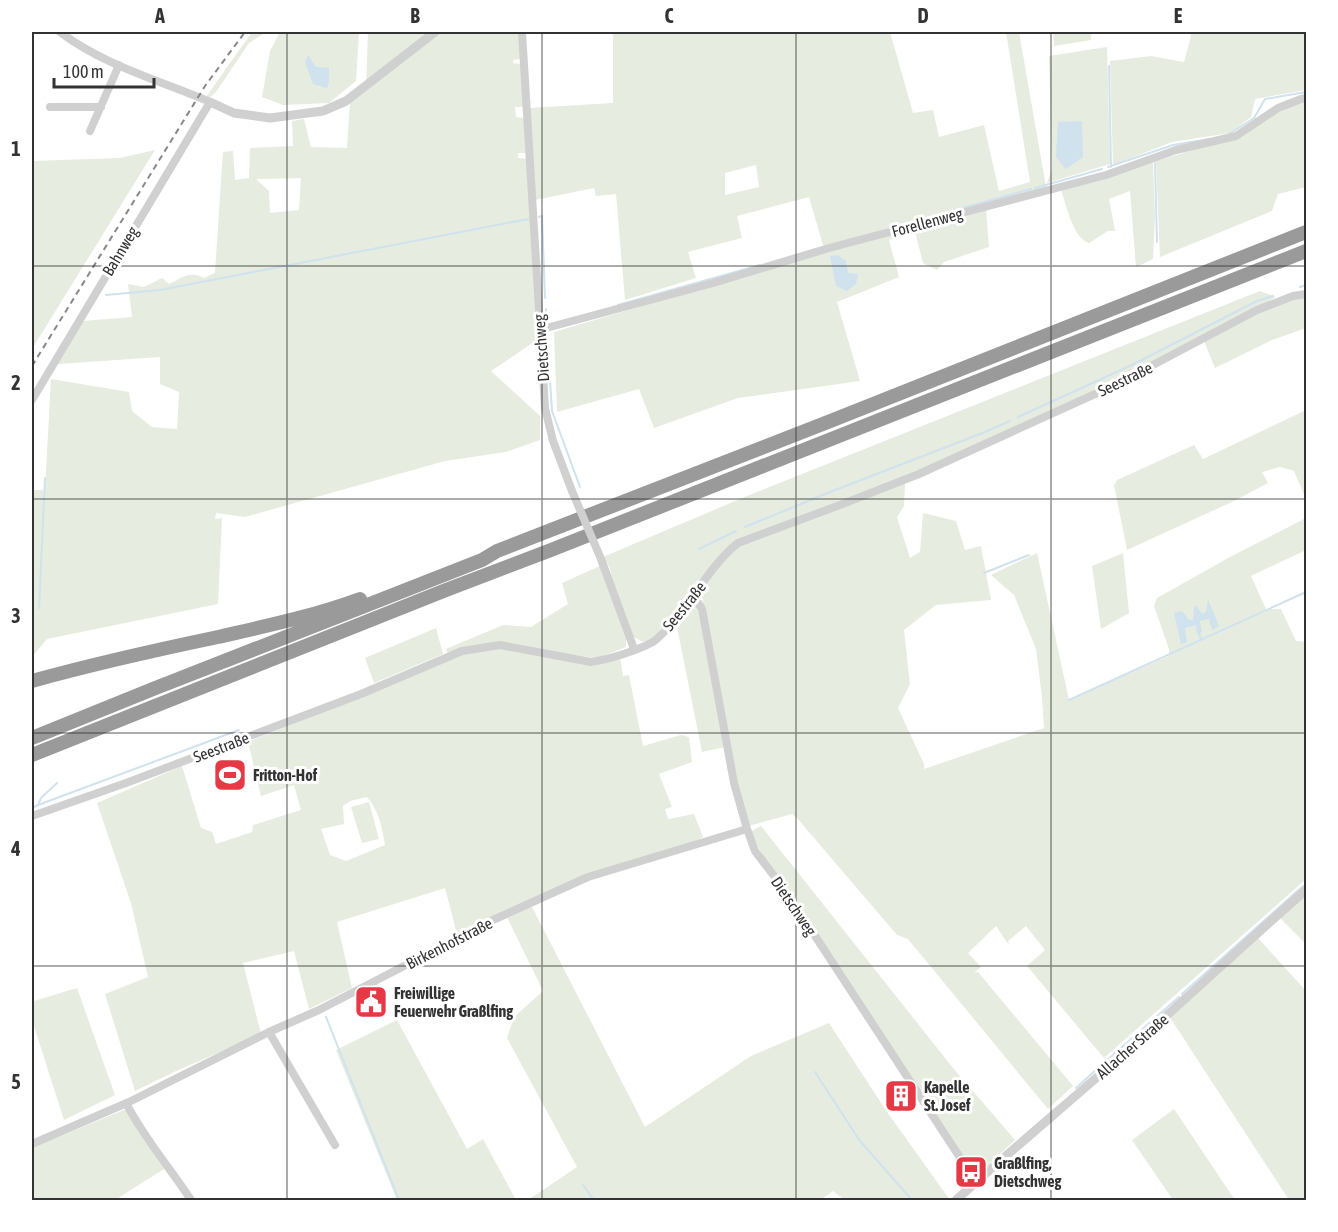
<svg xmlns="http://www.w3.org/2000/svg" width="1338" height="1232" viewBox="0 0 1338 1232" font-family="'Asap Condensed',sans-serif">
	<style>
		.green { fill: #e6ecdf; fill-rule: evenodd }
		.water { fill: #cfe2ee }
		.lines { fill: none; stroke-linecap: round; stroke-linejoin: round }
		.stream { stroke: #cfe2ee; stroke-width: 2 }
		.minor { stroke: #d0d0d0; stroke-width: 8 }
		.tertiary { stroke: #d0d0d0; stroke-width: 9 }
		.motorway { stroke: #9a9a9a; stroke-width: 14 }
		.rail { stroke: #888; stroke-width: 2; stroke-dasharray: 6 4.5; stroke-linecap: butt }
		.minor-bridge { stroke: #d0d0d0; stroke-width: 8 }
		.grid { fill: none; stroke: #333; stroke-width: 1.5; stroke-opacity: 0.55 }
		.labels { text-anchor: middle; stroke-width: 6; stroke-linejoin: round; paint-order: stroke }
		.street-label { font-size: 16px; fill: #333; stroke: #fff }
		.poi-label { font-size: 16px; font-weight: bold; fill: #333; stroke: #fff; text-anchor: start }
		.neatline { fill: none; stroke: #333; stroke-width: 2 }
		.grid-label { font-size: 20px; text-anchor: middle; font-weight: bold; fill: #333 }
	</style>
	<rect width="100%" height="100%" fill="#fff"/>
	<path class="green" d="M252,32H266L249,43L216,92L209,98L206,97Z
		M280,32H359L356,81L329,103L283,105L262,97L270,51Z
		M368,32H519L521,59L513,60V63L521,64L524,107H515L516,117L524,118L527,153H518V158L528,159L537,340L491,371L540,416V440L506,452L445,461L245,517L216,513L215,519L222,518L218,604L47,639L32,657V490H43L44,508L51,379L129,392L132,411L152,427L177,429L179,392L160,384V357L58,364L83,321L132,317L128,284L144,287L162,278L169,284C181,278 191,270 204,278L215,273L223,152L233,151L235,180L249,178L250,148L293,146L292,121L304,119L311,147L347,148L350,103L366,89ZM301,178L299,210L270,213L269,191L256,179Z
		M613,32H890L913,113L933,110L939,137L984,125L999,191L1030,182L1006,32H1019L1046,187L986,209L989,247L944,262L937,270L923,263L916,235L911,234L889,240L899,277L837,302L860,381L738,398L654,428L639,389L557,412L554,332L825,252L809,197L737,216L742,238L688,252L696,278L625,300L616,194L596,196L594,188L535,200L529,108L613,103ZM756,165L759,187L725,195V173Z
		M1053,32H1091V40L1054,46Z
		M1191,32H1306V90L1255,99L1251,117L1230,133L1172,142L1113,165L1110,61L1151,56L1184,62L1190,40Z
		M1107,47L1110,164L1047,183L1052,169L1049,56Z
		M1306,101V187L1278,194L1272,211L1160,257L1156,161L1238,137L1278,110Z
		M155,150L32,349V161L120,158Z
		M1153,162L1155,216L1153,259L1136,267L1130,191L1109,199L1115,231H1108L1089,243C1072,237 1067,206 1061,190Z
		M1260,291L1276,297L1133,372L926,467L840,502L735,541L688,600L654,639L644,642L633,637L612,581L610,568L603,557L747,496Z
		M1306,297V328L1272,340L1215,368L1204,341C1236,324 1270,301 1306,297Z
		M1306,410V499L1294,471L1280,467L1262,472L1268,483L1234,501L1127,550L1114,485L1117,480L1194,445L1203,459Z
		M905,483L904,506L897,517L910,558L920,552L923,513L956,521L965,550L981,546L991,600L936,605L904,630L910,684L898,708L924,764V769L1044,728L1042,697L1036,649L1014,595L991,575L1037,553L1069,700L1169,656V649L1154,606L1157,598L1230,557L1306,518V550L1251,576L1266,609H1281L1296,641L1306,642V879L1104,1058L1027,966L1045,950L1026,926L1008,941L1009,945L996,926L968,953L981,967L974,973L978,972L1073,1086L1048,1109L908,939L897,935L797,818L792,814L749,826L737,782L704,612L701,586L738,544Z
		M1123,553L1129,613L1101,629L1092,566Z
		M600,566L626,639V647L598,658L545,652L589,662L620,657L623,676L629,675L643,746L681,735L689,737L692,762L659,774L672,807L665,809L668,819L694,814L703,837L688,845L588,875L457,934L445,888L337,922L352,988L309,1009L294,951L243,963L261,1034L174,1072L135,1091L105,994L148,977L131,903L97,803L182,766L201,828L212,832L216,844L252,832L253,825L301,810L294,785L261,796L248,742L394,684L450,660L446,649L503,625L531,627L568,604L562,583ZM367,797C379,811 382,827 385,845L346,861L330,855L321,829L344,824L343,806L350,801Z
		M689,604H696L699,611L725,747L702,752L676,622Z
		M436,628L443,654L374,683L365,658Z
		M369,802L379,839L362,843L351,807Z
		M761,826L953,1068L1015,1140L976,1176L762,854L750,832Z
		M1306,895V944L1280,918Z
		M531,905L645,1127L751,1056L829,1023L885,1109L950,1200H845L833,1191L820,1200H528L577,1167L507,1038L514,1017L543,991L507,917Z
		M1258,938L1306,991V1200H1289L1169,1016Z
		M77,988L115,1095L64,1120L33,1023L34,1001Z
		M397,1020L467,1149L483,1139L516,1200H397L336,1050Z
		M126,1109L145,1141L164,1169L115,1200H32V1148Z
		M1174,1109L1235,1200H1173L1132,1140Z"/>
	<path class="water" d="M308,55L316,67L329,68V82L327,88L313,84L305,62Z
		M1082,121L1083,157L1066,169L1056,157L1058,122Z
		M838,255L846,261L848,273L858,274L856,284L847,291L836,286L830,256Z
		M1208,599L1219,626L1212,630L1209,619L1200,621L1202,632L1197,634L1196,625L1185,628L1187,642L1181,644L1174,613L1182,611L1189,620H1193L1194,608L1196,605L1202,614L1206,612Z"/>
	<g class="lines">
		<path class="stream" d="M1109,66L1111,167
			M1229,134L1254,118L1265,99L1306,92
			M1155,163L1157,242
			M1108,167L1173,145L1209,139
			M1035,188L1102,169
			M539,217L542,216L545,298
			M910,223L1031,189
			M1300,287L1306,285
			M106,295L160,290L528,219
			M618,305L760,265
			M546,309V325
			M547,334L552,411L580,487
			M1018,417L1134,364L1257,301L1273,296
			M745,527L830,492L980,434L1010,421
			M699,549L736,531
			M984,573L1029,555
			M39,608L45,478
			M1199,633L1201,640
			M1069,700L1306,592
			M38,805L239,730
			M32,808L38,805L41,798L57,783
			M1182,994L1303,886
			M326,1017L399,1200
			M1105,1062L1179,997
			M815,1072L860,1141L912,1200
			M1076,1088L1098,1068
			M583,1185L594,1200"/>
		<path class="minor" d="M522,32L545,408L553,441L572,491
			M50,107H101
			M90,131L119,65
			M539,330L713,283L829,248L1106,175L1176,150L1236,136L1278,108L1301,99L1306,98
			M32,400L210,102C161,81 103,65 60,32
			M601,559L634,649
			M694,596L702,609L734,783L747,829L755,851L787,893L976,1182
			M32,816L126,783L361,694L462,651L500,645L591,662C610,659 636,651 653,642C663,635 671,624 679,615C698,591 714,562 738,543L840,505L919,474L1117,384L1257,310L1293,296L1306,294
			M269,1032L335,1145
			M126,1103C144,1138 170,1168 191,1200
			M32,1144L129,1102L269,1032L319,1010L493,920L588,877L747,829"/>
		<path class="tertiary" d="M210,102L234,113L270,118L323,111L346,101L435,32
			M956,1200C1018,1144 1084,1090 1146,1034C1200,986 1252,937 1306,890"/>
		<path class="motorway" d="M32,681C93,664 156,650 218,637C266,626 314,616 360,599
			M32,738L153,689L482,560L497,551L833,420L1306,232
			M32,755L446,590L551,550L1306,251"/>
		<path class="rail" d="M32,366L205,86L245,32"/>
		<path class="minor-bridge" d="M572,491L601,559"/>
	</g>
	<path class="grid" d="M287,32V1200M542,32V1200M796,32V1200M1051,32V1200M32,266H1306M32,499H1306M32,733H1306M32,966H1306"/>
	<defs>
		<g id="stadium-square" transform="scale(1.725)"><rect x="-9" y="-9" width="18" height="18" rx="4" fill="#e63946" stroke="#fff"/><path d="M0-5a6.5 5 0 1 0 0 10a6.5 5 0 1 0 0-10ZM-3.5-1.8h7v3.6h-7Z" fill="#fff"/></g>
		<g id="civic-square" transform="scale(1.725)"><rect x="-9" y="-9" width="18" height="18" rx="4" fill="#e63946" stroke="#fff"/><path d="M-.6-6.5H3V-4.5H.6V-3L4-1V1h2V6H-6V1h2V-1L-.6-3ZM-1.2 2.5V6h2.4V2.5Z" fill="#fff"/></g>
		<g id="building-square" transform="scale(1.725)"><rect x="-9" y="-9" width="18" height="18" rx="4" fill="#e63946" stroke="#fff"/><path d="M-4-6H4V6H1V3H-1V6H-4ZM-2.5-4.3h1.7v1.8h-1.7ZM.8-4.3h1.7v1.8H.8ZM-2.5-1h1.7V.8h-1.7ZM.8-1h1.7V.8H.8Z" fill="#fff"/></g>
		<g id="bus-square" transform="scale(1.725)"><rect x="-9" y="-9" width="18" height="18" rx="4" fill="#e63946" stroke="#fff"/><path d="M-5-6H5V4H4V6H2V4H-2V6H-4V4H-5ZM-3.5-4V0h7V-4ZM-3.5 1.2v1.5H-2V1.2ZM2 1.2v1.5H3.5V1.2Z" fill="#fff"/></g>
	</defs>
	<g fill-rule="evenodd">
		<use href="#stadium-square" x="230" y="775"/>
		<use href="#civic-square" x="371" y="1002"/>
		<use href="#building-square" x="901" y="1096"/>
		<use href="#bus-square" x="971" y="1172"/>
	</g>
	<g class="labels">
		<g class="street-label">
			<text transform="translate(927 222) rotate(-15)" y="6">Forellenweg</text>
			<text transform="translate(120 251) rotate(-59)" y="6">Bahnweg</text>
			<text transform="translate(541 348) rotate(-94)" y="6">Dietschweg</text>
			<text transform="translate(1125 379) rotate(-26)" y="6">Seestraße</text>
			<text transform="translate(684 606) rotate(-51)" y="6">Seestraße</text>
			<text transform="translate(221 747) rotate(-21)" y="6">Seestraße</text>
			<text transform="translate(794 906) rotate(56)" y="6">Dietschweg</text>
			<text transform="translate(449 943) rotate(-27)" y="6">Birkenhofstraße</text>
			<text transform="translate(1132 1046) rotate(-41)" y="6">Allacher Straße</text>
		</g>
		<g class="poi-label">
			<text x="253" y="781">Fritton-Hof</text>
			<text x="394" y="999">Freiwillige<tspan x="394" dy="18">Feuerwehr Graßlfing</tspan></text>
			<text x="924" y="1093">Kapelle<tspan x="924" dy="18">St. Josef</tspan></text>
			<text x="994" y="1169">Graßlfing,<tspan x="994" dy="18">Dietschweg</tspan></text>
		</g>
	</g>
	<rect width="1338" height="1232" fill="none" stroke="#ffffff" stroke-width="66"/>
	<path d="M54 78v9h100v-9" fill="none" stroke="#333333" stroke-width="3"/>
	<text x="63" y="78" font-size="18" fill="#333333" stroke="#ffffff" stroke-width="4.5" paint-order="stroke">100 m</text>
	<rect x="33" y="33" width="1272" height="1166" class="neatline"/>
	<g class="grid-label">
		<text x="160" y="23">A</text>
		<text x="415" y="23">B</text>
		<text x="669" y="23">C</text>
		<text x="923" y="23">D</text>
		<text x="1178" y="23">E</text>
		<text x="16" y="156">1</text>
		<text x="16" y="390">2</text>
		<text x="16" y="623">3</text>
		<text x="16" y="856">4</text>
		<text x="16" y="1089">5</text>
	</g>
</svg>
